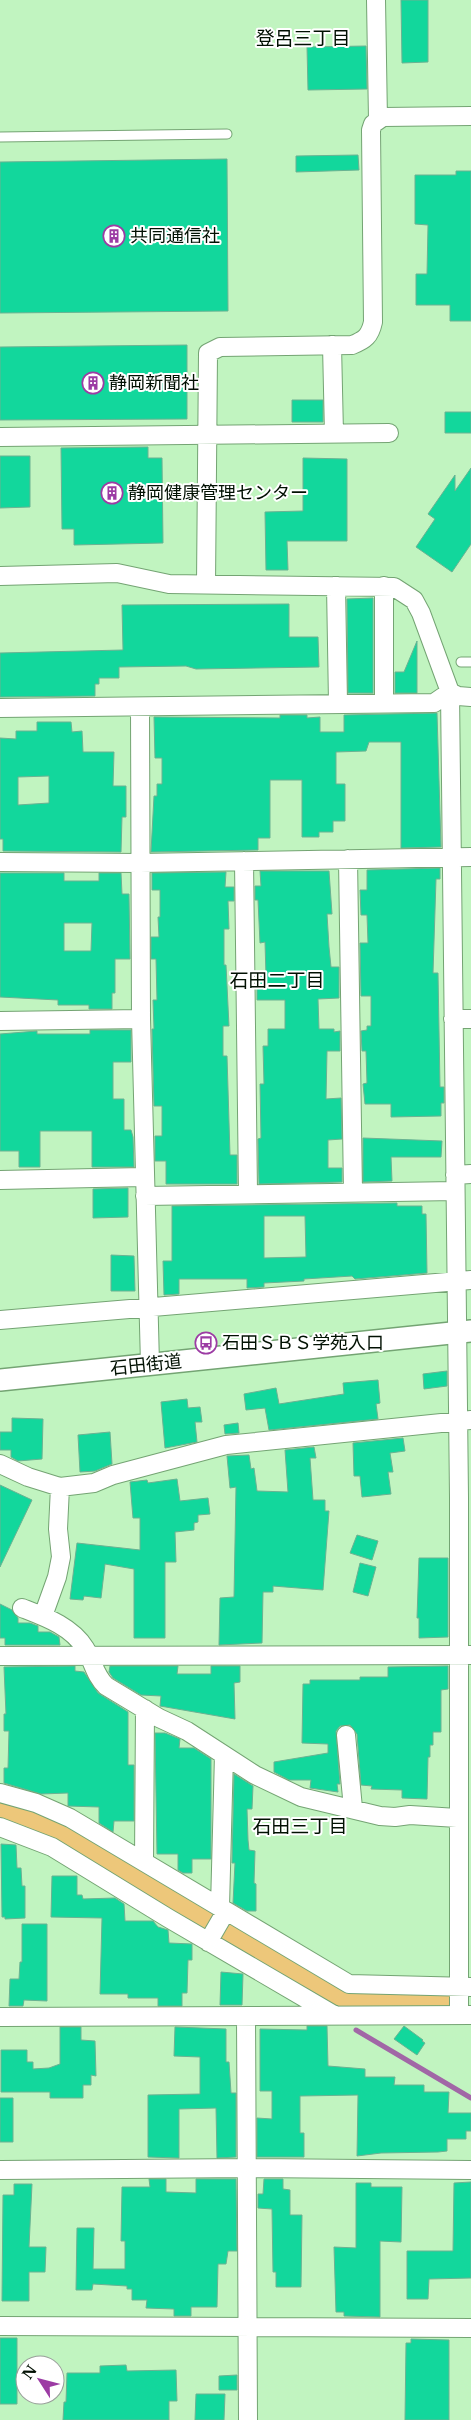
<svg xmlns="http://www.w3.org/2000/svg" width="471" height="2420" viewBox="0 0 471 2420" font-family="'Libre Baskerville','Noto Sans JP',serif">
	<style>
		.green { fill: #edc77a }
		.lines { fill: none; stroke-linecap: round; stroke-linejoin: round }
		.stream { stroke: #a167a6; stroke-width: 5 }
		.building { fill: #12d79c; stroke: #6ab292; fill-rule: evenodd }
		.service-casing { stroke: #74a473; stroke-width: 11 }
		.minor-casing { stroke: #74a473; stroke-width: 20 }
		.tertiary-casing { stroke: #74a473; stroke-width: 24 }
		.service { stroke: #fff; stroke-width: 9 }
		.minor { stroke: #fff; stroke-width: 18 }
		.tertiary { stroke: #fff; stroke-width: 21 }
		.labels { text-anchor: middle; stroke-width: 4; stroke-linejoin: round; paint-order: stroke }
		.poi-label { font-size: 18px; fill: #011002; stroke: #fff; text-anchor: start }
		.street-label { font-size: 18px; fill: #011002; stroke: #fff }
		.neighbourhood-label { font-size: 19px; fill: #011002; stroke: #fff }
	</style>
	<rect width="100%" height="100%" fill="#c1f4c0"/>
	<path class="green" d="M0,1799L66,1823L215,1913L210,1928L204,1930L0,1821Z
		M231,1923L347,1992L450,1993L454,2007L337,2010L221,1942L219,1935L225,1925Z"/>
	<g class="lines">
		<path class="stream" d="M356,2030L471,2098"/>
	</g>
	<path class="building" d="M401,0H428V62L402,63Z
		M366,46L367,89L308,90L307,47Z
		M358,155L359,170L296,172V156Z
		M227,159L228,311L0,313V162Z
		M456,171H471V321H450V305H416V274H427L428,225L415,224V175H456Z
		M187,345V419L0,420V347Z
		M292,400H323V422H292Z
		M445,412H471V433H445Z
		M148,447V458H162L163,543L74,545V529H62L61,448Z
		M0,456H30V507L0,508Z
		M303,458L347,459V541H287L288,570H266L265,512L303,511Z
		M471,468V544L452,572L416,547L435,519L428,514L455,475V491Z
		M373,598V693H348L347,599Z
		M289,604V637H318L319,667L196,669L186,666L119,667V678H99V684H95V696L0,697V653L123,650L122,605Z
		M417,641V693H395V672H404Z
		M437,713L441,847L401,848V742H369L366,751L336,752V784H345V821H333V832H319V837H302V780H270V838H258V850L151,852L154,796H157V784H162V758H155L154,717L280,718V715H307V718L320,717V732H344V715Z
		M37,722H71L72,732L82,731L83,752H114L113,786H126V817H122L121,852L3,851V839H0V738L16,739V731H37ZM49,776V803L18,805V777Z
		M440,868V879H436L433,973H438L440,1087H444V1103H441V1116L391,1117V1104H365L363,1084L367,1083L366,1051H362L361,1031L367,1030V1026H371V996H361L360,943H368L367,915H361L360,890H367V870Z
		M260,871H329L332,914H327L329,947L331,967H339V998L318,999L319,1029H334V1032L340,1031V1051H327L326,1099L341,1098L342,1139L328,1140V1168H342V1182L259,1184L258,1139L261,1138L260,1084H264L263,1046H268V1029H285V1000H257V976H266L265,942L260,943L258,900H255V886H261Z
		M226,872L225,887H234V901H228L229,929H224V965H226L229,1026H223V1056H227L230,1155H237V1184H166V1161H155V1136H162V1106H154L152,1029H154L153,1000H157L156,959H151V937H159L158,917H160V890H152V873Z
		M0,873H64V881H99V873H121L122,894H129L130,959H115V993H112V1009H89V1005H58V1000L0,997ZM64,923H92L91,951H64Z
		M90,1030H131V1062H113V1099H124V1130H131L133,1137L134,1167H92V1131H40V1167H19V1151H0V1034L37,1031V1034H90Z
		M363,1138L442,1141L441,1157H391L392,1181L363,1182Z
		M128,1188V1217L93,1218V1189Z
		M397,1203V1206H422V1214H426L427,1273L355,1279L352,1276L304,1279V1281L264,1283V1287L247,1288V1279H179V1294L164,1295L163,1261H172V1206ZM264,1216H305L306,1257L264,1258Z
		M111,1255L134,1256L135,1291H111Z
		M447,1371V1386L424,1389L423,1374Z
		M378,1380L380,1403L376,1404L378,1419L269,1430L265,1408L246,1410L244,1394L276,1388L279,1404L344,1394L343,1383Z
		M187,1399L188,1408L200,1407L202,1422H195L197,1442L165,1448L161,1402Z
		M12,1418L43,1419L42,1459L18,1461L11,1457V1450H0V1432H12Z
		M238,1423L239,1433L225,1434L224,1425Z
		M110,1432L112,1464L95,1471L80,1472L78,1435Z
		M403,1438L405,1451L390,1453L393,1472H388L391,1494L362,1497L360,1476H354L353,1443Z
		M314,1447L316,1458H310L313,1500H325V1511H329L323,1590L273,1586V1592H263L262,1643L219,1645L220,1598L234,1597L236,1487L230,1488L227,1456L249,1455L251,1469L254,1468L257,1491L288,1492L285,1450Z
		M177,1479L180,1501L208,1498L210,1514L198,1515V1522L194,1523V1530L175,1532L176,1562H165V1638H134V1569L105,1564L101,1598L84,1596L83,1600L70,1599L77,1543L140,1550V1518H133L130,1482L147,1480L148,1483Z
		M0,1485L32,1500L0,1567Z
		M357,1535L378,1541L372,1560L350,1553Z
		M419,1558H448V1637L419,1638V1618H417Z
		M360,1563L376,1567L368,1596L353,1592Z
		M0,1604L12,1610L18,1618V1623H30L38,1626V1632H50L59,1637L60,1645H5V1638H0Z
		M75,1666V1671L84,1672L98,1693L128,1712V1765H134V1821H114L113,1832L99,1823V1807L68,1806V1793L41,1794L4,1783V1768H8L9,1731H4V1714H6L4,1667Z
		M110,1666H178L177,1674H211V1666H240V1682L234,1683L235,1719L160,1706L161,1696L141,1695L113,1678L109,1672Z
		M448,1666V1689L441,1690V1732H433V1745H430V1757H428L427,1799L402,1798V1790L371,1789L372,1786L361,1785L357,1734L350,1725L340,1726L336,1731L340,1784H337L338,1792L310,1788L311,1780H289L274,1772V1762L328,1753V1744L302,1743L303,1684H310V1680H360V1677H388V1667Z
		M155,1733H165L180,1739L179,1748H194L211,1759V1859H192V1873H183L178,1870V1854H157Z
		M234,1774L253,1786L252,1809H247L248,1840L249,1850L255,1851L254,1883L256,1884V1911H247L233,1903L235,1863H232Z
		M1,1844L16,1845L17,1868H21L22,1886H25V1918L5,1919V1917H2Z
		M52,1876H77V1895H82L83,1899L115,1898L124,1904L125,1921H153L158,1927L168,1930L169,1943L192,1944V1960H188L187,1993H182V2006H158V1998H128V1994H100L102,1918L51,1917Z
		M22,1924H47V2001L24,2000L23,2006H9L10,1979H19L20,1962H22Z
		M221,1972L243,1974L242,2005H220Z
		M307,2026H327L328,2066L365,2069V2077H395L394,2085H424V2092H449L448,2113H471V2131H466V2139H447V2151L438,2152L381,2153L357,2156L358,2095L300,2096V2133H304V2157H257V2118L272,2119V2091H260V2029L307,2030Z
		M404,2026L423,2040L422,2041L425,2043L417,2055L394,2039Z
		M60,2027H81V2040L95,2041L96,2076L91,2075V2085H83V2098H50V2092H1V2050H27V2062H33V2069L49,2068L60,2064Z
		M175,2027L226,2029V2062H229L231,2093H236V2157L217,2158L216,2108L179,2109V2158L148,2157V2095L200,2094V2057L174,2056Z
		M0,2098H13V2142H0Z
		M149,2179H166V2192L196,2193V2179H236L237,2251H228L226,2264H218L217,2307H191V2316H174V2309L146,2308L147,2300H132V2289H127V2286L93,2284L92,2290H76L77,2228H94L93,2269H125V2241H121L122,2187H150Z
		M264,2179H283V2189L290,2190V2215H302L301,2287H276V2272H273L272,2209L258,2208V2194H263Z
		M471,2182V2278L429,2279L428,2299H407V2251H453L454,2183Z
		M356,2183H371V2187H402L401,2242L380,2241V2317L344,2316V2312H336L334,2247L356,2248Z
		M14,2184H32L29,2247H46L45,2272H29V2301H2L3,2195H14Z
		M0,2338H17V2404H0Z
		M411,2339L449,2340V2420H405L406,2343H411Z
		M126,2365L127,2371L176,2370L177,2401H169V2420H63L64,2402H66L67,2373H100V2366Z
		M237,2375V2390H219V2376Z
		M196,2394H225L224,2420H195Z"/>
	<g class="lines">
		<g class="service-casing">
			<path id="service" d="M0,137L227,134
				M461,662H471"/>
		</g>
		<g class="minor-casing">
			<path id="minor" d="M376,0L378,120
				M332,345L334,434
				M0,437L389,433
				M0,576L117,573L169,584L394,587L414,600L421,613L450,692L458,696L471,697
				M206,585L208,353L220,347L352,345C365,340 370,336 373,322L371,130L373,124L383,117L471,116
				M336,586L338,703
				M450,692L459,1497V2015
				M384,703V586
				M140,707L141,1019L150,1364
				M0,708L434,703L450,692
				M348,859L353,1192
				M244,861L248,1193
				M0,862L140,863L471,857
				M453,1019H471
				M0,1021L141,1019
				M455,1175L471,1174
				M0,1180L143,1177
				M145,1196L455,1191
				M0,1320L471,1280
				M0,1464L28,1477L60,1487L94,1483L113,1475L226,1445L471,1420
				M22,1608C45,1617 71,1626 85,1648C93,1661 95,1676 106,1686L159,1718L187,1731L255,1775L301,1797L380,1816L395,1817L410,1815L457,1818
				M43,1616L57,1577L61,1557L58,1529L60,1487
				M0,1656L471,1655
				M346,1735L353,1808
				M0,1793L36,1803L70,1818L349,1984L471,1987
				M0,1827L52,1847L168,1918L334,2015
				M144,1862L145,1709
				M220,1907L224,1755
				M208,1942L226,1911
				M246,2016L248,2420
				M0,2017L471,2015
				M0,2170L248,2168L471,2170
				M0,2326L471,2328"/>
		</g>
		<g class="tertiary-casing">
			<path id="tertiary" d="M0,1380L471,1331"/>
		</g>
		<use href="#service" class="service"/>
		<use href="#minor" class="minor"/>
		<use href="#tertiary" class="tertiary"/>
	</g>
	<defs>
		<g id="building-ring" transform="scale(1.125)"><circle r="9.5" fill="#fff" stroke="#9c3ca4" stroke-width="1.5"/><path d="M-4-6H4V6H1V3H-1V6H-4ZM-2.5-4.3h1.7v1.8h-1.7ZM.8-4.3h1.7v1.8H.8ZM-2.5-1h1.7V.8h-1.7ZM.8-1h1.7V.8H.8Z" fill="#9c3ca4"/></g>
		<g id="bus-ring" transform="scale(1.125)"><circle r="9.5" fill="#fff" stroke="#9c3ca4" stroke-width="1.5"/><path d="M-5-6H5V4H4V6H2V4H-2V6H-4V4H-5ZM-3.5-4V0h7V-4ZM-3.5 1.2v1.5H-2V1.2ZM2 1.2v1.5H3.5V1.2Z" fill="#9c3ca4"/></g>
	</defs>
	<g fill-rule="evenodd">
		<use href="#building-ring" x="114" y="236"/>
		<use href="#building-ring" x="93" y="383"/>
		<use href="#building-ring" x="112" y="493"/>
		<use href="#bus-ring" x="206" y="1343"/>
	</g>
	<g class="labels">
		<g class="poi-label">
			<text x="130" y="242">共同通信社</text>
			<text x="109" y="389">静岡新聞社</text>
			<text x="128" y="499">静岡健康管理センター</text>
			<text x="222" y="1349">石田ＳＢＳ学苑入口</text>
		</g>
		<g class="street-label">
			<text transform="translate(146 1365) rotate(-6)" y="6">石田街道</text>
		</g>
		<g class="neighbourhood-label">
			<text x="303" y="45">登呂三丁目</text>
			<text x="277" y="987">石田二丁目</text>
			<text x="300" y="1833">石田三丁目</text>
		</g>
	</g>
	<g transform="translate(40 2380) rotate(306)"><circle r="24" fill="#ffffff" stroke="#999f9a"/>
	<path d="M0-4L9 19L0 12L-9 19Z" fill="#9c3ca4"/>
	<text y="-8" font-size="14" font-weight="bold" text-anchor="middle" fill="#011002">N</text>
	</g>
</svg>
